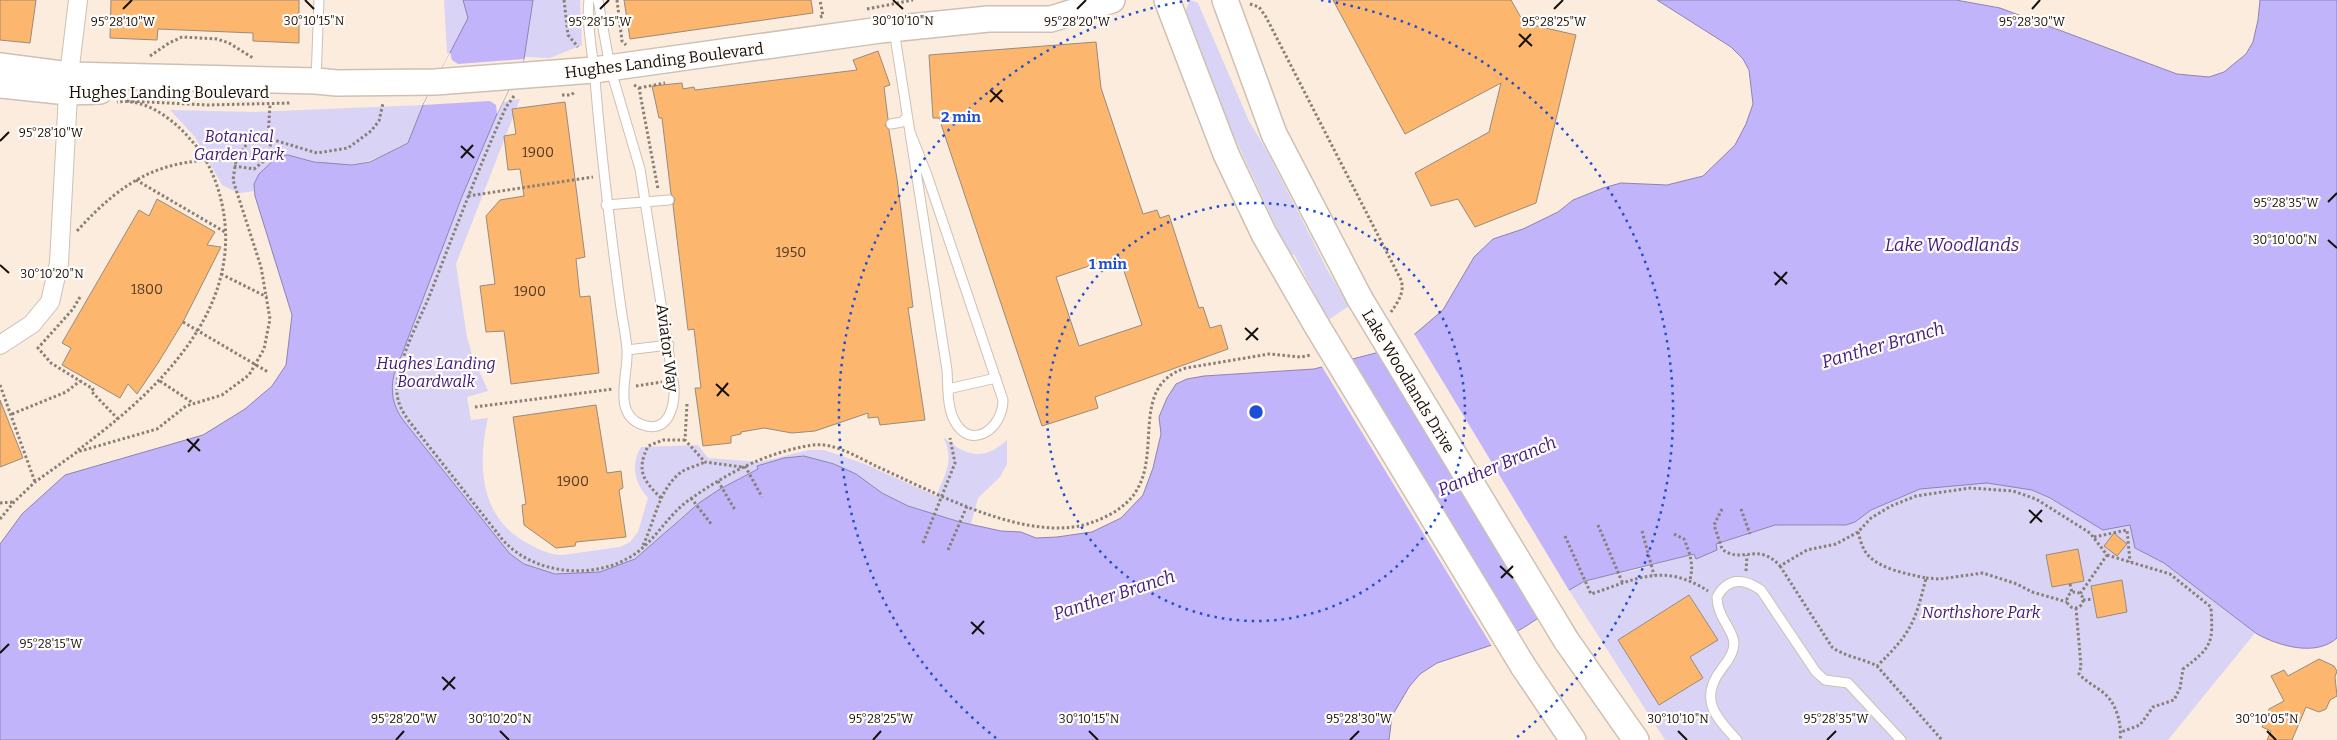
<svg xmlns="http://www.w3.org/2000/svg" width="2337" height="740" viewBox="0 0 2337 740" font-family="Bitter,serif">
	<style>
		.green { fill: #d9d3f6 }
		.water { fill: #c2b4fa; stroke: #8e83b2 }
		.pier { fill: #fbecde }
		.building { fill: #fdb66d; stroke: #988b7d; fill-rule: evenodd }
		.lines { fill: none; stroke-linecap: round; stroke-linejoin: round }
		.lane-casing { stroke: #cec0b2; stroke-width: 11 }
		.street-casing { stroke: #cec0b2; stroke-width: 20 }
		.secondary-casing { stroke: #cec0b2; stroke-width: 28 }
		.path { stroke: #897f75; stroke-width: 3; stroke-dasharray: 2.5 2.5; stroke-linecap: butt }
		.lane { stroke: #fff; stroke-width: 9 }
		.street { stroke: #fff; stroke-width: 18 }
		.secondary { stroke: #fff; stroke-width: 25 }
		.secondary-bridge-casing { stroke: #cec0b2; stroke-width: 28; stroke-linecap: butt }
		.secondary-bridge { stroke: #fff; stroke-width: 25 }
		.ticks { fill: none; stroke: #15100b; stroke-width: 2 }
		.ring { fill: none; stroke: #1d4ed8; stroke-width: 2.5; stroke-dasharray: 2.5 5 }
		.labels { text-anchor: middle; stroke-width: 4.5; stroke-linejoin: round; paint-order: stroke }
		.number-label { font-size: 14px; fill: #4f3a24 }
		.street-label { font-size: 16px; fill: #15100b; stroke: #fffcf9 }
		.park-label { font-size: 16px; font-style: italic; fill: #3e197b; stroke: #fffcf9 }
		.water-label { font-size: 18px; font-style: italic; fill: #401c7e; stroke: #fffcf9 }
		.ticks-label { font-size: 12px; text-anchor: middle; fill: #15100b; stroke: #fffcf9; stroke-width: 4.5; stroke-linejoin: round; paint-order: stroke }
		.centre { fill: #1d4ed8; stroke: #fffcf9; stroke-width: 2.5 }
		.ring-label { font-size: 15px; text-anchor: middle; font-weight: bold; fill: #1d4ed8; stroke: #fffcf9; stroke-width: 4.5; stroke-linejoin: round; paint-order: stroke }
	</style>
	<rect width="100%" height="100%" fill="#fbecde"/>
	<path class="green" d="M444,0H580L582,45L550,58L447,53Z
		M1190,0L1198,3L1249,121L1268,153L1328,271L1349,306L1328,320L1294,254L1290,256L1222,111L1197,50L1185,12Z
		M520,99L456,264L467,337L472,355L488,391L467,397L471,420L488,418C477,465 480,518 527,543C538,549 549,555 563,555L620,547L630,542L638,532L648,498C635,484 630,465 641,447L698,445L708,458L760,462L809,450H824L865,464L936,496C945,475 955,459 943,437C966,456 983,462 1007,440V464L1000,477L978,498L971,524L963,523L951,553L956,521L908,506L882,493L856,474L758,466V469C733,481 707,497 684,515C667,529 654,546 636,558C601,581 542,581 510,554L403,420C391,403 390,387 397,367L455,215L497,114L503,102Z
		M423,105C419,116 415,131 409,141C406,145 400,145 396,148C357,172 331,166 288,155L254,184L255,191L239,193L222,185L195,137L170,110L254,112Z
		M1996,482L2032,490L2071,510L2130,525L2135,548L2164,563L2255,633L2168,740H1665L1569,590C1591,576 1616,575 1640,569C1659,564 1676,558 1694,554L1697,559L1717,550L1715,545L1775,525L1836,526L1855,522L1871,510L1926,487Z"/>
	<path class="water" d="M463,0H533L524,59L497,114L461,199L394,375C390,392 393,406 403,420L510,554L524,564L555,574L600,572L635,559L699,503L720,489L758,469L757,466L784,458L804,456L834,464L856,474L882,493L908,506L960,522L1001,531L1021,532L1036,538L1057,537L1092,532L1121,518L1143,495L1153,468L1161,434L1159,417L1167,398L1176,384L1187,379L1204,376L1314,369L1391,349L1409,339L1443,310L1474,257L1493,239L1523,229L1558,212L1573,200L1603,188L1621,183L1667,185L1703,176L1735,145L1746,124L1753,104L1749,70L1743,59L1731,47L1657,0H1956L2000,8L2177,74L2209,77L2224,72L2246,54L2253,42L2258,20L2260,0H2337V638C2316,657 2279,646 2257,634L2164,563L2135,548L2130,525L2103,530L2050,498L2032,490L1987,483L1920,489L1871,510L1855,522L1846,525H1775L1716,544L1717,550L1696,559L1694,554L1585,581L1569,590L1540,617L1523,628L1492,645L1437,663L1420,674L1409,687L1392,716L1389,740H0V544L22,514L65,475L203,435L245,409L272,386L286,365L292,315L255,196L254,184L259,174L278,156L288,155L314,162L352,165L370,162L408,143L423,105L468,18Z"/>
	<path class="pier" d="M450,52L452,60L458,64L524,59L497,114L496,105L490,101L423,105Z
		M1413,332L1570,592L1539,620L1376,350L1390,346Z
		M1351,357L1518,634L1493,648L1321,365Z"/>
	<path class="building" d="M0,0H36L30,43L0,40Z
		M111,0H299V43L253,41V33L158,29L157,40L110,38Z
		M624,0H811L813,13L630,39Z
		M1333,0H1511L1524,23L1576,35L1536,203L1475,227L1458,199L1431,206L1415,173L1489,132L1501,83L1405,134Z
		M1096,42L1101,88L1143,214L1157,210L1160,218L1169,215L1199,308L1203,307L1210,328L1221,325L1228,349L1095,397L1098,408L1042,426L939,118H933L929,55ZM1119,256L1142,325L1079,346L1056,277Z
		M878,51L890,85L884,87L888,119L885,125L889,130L897,179L913,307L908,308L925,420L880,425L878,417L868,418V413L815,431L792,433L764,428L741,432V434L731,436V443L703,446L695,388H701L694,329L688,330L673,205L675,199L671,194L662,118H659L652,86L682,83L683,89L694,87L695,90L857,70L853,60Z
		M565,102L585,257L576,259L580,297L590,296L599,373L511,384L504,331L486,332L480,286L495,284L486,216L500,200L524,196L520,169L508,170L504,136L516,134L512,109Z
		M157,199L215,232L207,245L221,247L183,322L158,363L137,394L128,384L120,398L62,365L71,348L62,343L139,210L149,216Z
		M0,400L23,458L0,467Z
		M596,405L607,473L621,471L623,488L619,490L626,537L576,542L575,546L556,548L524,525L522,505L526,504L513,417Z
		M2114,533L2127,544L2117,556L2104,546Z
		M2078,549L2084,581L2052,587L2046,555Z
		M2122,580L2127,612L2097,618L2091,586Z
		M1689,595L1718,640L1690,657L1703,678L1659,705L1618,640Z
		M2319,659L2334,666L2337,671L2335,677L2337,696L2330,700L2326,709L2319,712L2306,707L2292,740H2267L2271,731L2262,727L2269,709L2284,701L2271,676L2284,670L2288,676Z"/>
	<g class="lines">
		<g class="lane-casing">
			<path id="lane" d="M589,0C586,23 593,55 595,79C601,154 610,227 620,301C622,318 626,334 627,350C629,373 611,415 643,425C669,434 675,405 674,387L640,169L610,67L598,0
				M894,30L947,370C948,385 947,407 954,420C970,452 1003,429 1003,400L927,175L910,132
				M316,80L319,0
				M891,124L902,122L907,117
				M606,205L669,200
				M627,350L669,345
				M948,389L996,378
				M1737,740C1713,715 1699,697 1723,667C1728,661 1734,652 1734,643C1733,629 1717,617 1717,597C1728,577 1744,578 1761,590L1816,672L1825,680L1848,683L1901,740"/>
		</g>
		<g class="street-casing">
			<path id="street" d="M0,345L32,324L50,302L59,263L69,75L78,0"/>
		</g>
		<g class="secondary-casing">
			<path id="secondary" d="M1167,0L1226,154L1264,234L1317,326
				M1225,0L1274,134L1360,299
				M0,66L69,75L316,81L337,83L435,82L594,70L880,30L988,19H1051L1112,0
				M0,85L68,92L100,91
				M1566,640L1636,740
				M1523,666L1573,740"/>
		</g>
		<path class="path" d="M564,0L568,35L578,47
			M617,0L622,41L626,45
			M1250,4L1259,7L1266,17L1401,280C1405,292 1398,302 1391,312
			M867,9L913,0
			M820,17L823,16L820,0
			M150,56L169,43L182,37L217,39L229,43L253,58
			M634,85L639,88L658,189
			M639,88L665,83
			M562,95H571L575,92
			M514,96L506,107C478,169 454,233 429,297C418,323 399,358 397,386C396,400 401,410 409,421L502,539C533,575 595,581 635,554C656,539 668,515 689,500C727,473 767,452 813,445C834,442 859,458 878,467C934,492 1031,546 1093,522C1107,517 1122,509 1132,497C1165,457 1127,386 1186,368L1269,354L1301,357L1311,355
			M127,101L207,105L291,103
			M268,138L270,104
			M234,166L254,169L269,157L271,140
			M136,180L225,232
			M468,196L593,177
			M77,231C125,178 163,157 236,160
			M221,274L267,297
			M80,297L73,309L38,348L51,363L93,389L91,391L118,419
			M183,322L268,372
			M160,381L193,403
			M0,385L35,482
			M636,386L662,382
			M687,404L685,440L705,462L742,467
			M475,407L613,389
			M12,414L66,392L80,381
			M78,450C155,393 245,311 222,204C217,181 207,157 191,140C173,119 146,98 117,102
			M745,466L762,497
			M718,481L735,510
			M661,498C643,480 636,471 648,446L663,440H685
			M691,498L712,525
			M0,503L13,502
			M1722,509L1714,525L1722,549C1741,565 1758,541 1780,566L1807,550L1836,544L1858,532L1871,518L1891,506L1916,496L1970,488L2013,491L2036,499L2090,533L2107,555L2080,594
			M1741,509L1750,534
			M0,519L14,502L35,482L77,452L157,429L186,406L222,395L249,375L264,349L270,319L261,267L233,180L236,160L246,145L255,139L264,137L317,153L348,148L371,131L379,121L383,103
			M1598,525L1623,584
			M1642,531L1654,575
			M1858,532C1860,539 1862,548 1867,554C1879,569 1908,574 1926,578C1915,623 1911,633 1877,666
			M1674,534L1684,539C1690,554 1694,564 1690,580
			M1565,536L1591,594C1637,579 1663,562 1708,591
			M2094,537L2127,530L2130,562
			M923,543L955,463L950,438
			M643,545C655,521 658,491 680,473C686,468 697,466 705,462
			M948,550L967,506
			M2107,555L2170,574L2211,607C2213,643 2213,646 2183,669L2180,688L2174,700L2153,707L2140,725L2121,732
			M1780,566L1832,647C1845,657 1862,658 1877,666L1942,740
			M1746,571L1747,555
			M1926,578L1940,579L1983,573L2017,584L2032,592L2067,602
			M2070,584L2072,593
			M2067 600a8 8 0 1 1 16 0a8 8 0 1 1-16 0Z
			M2083,600L2093,599
			M2076,608L2081,666L2079,674C2087,683 2098,687 2107,696C2117,706 2122,726 2120,740"/>
		<use href="#lane" class="lane"/>
		<use href="#street" class="street"/>
		<use href="#secondary" class="secondary"/>
		<g class="secondary-bridge-casing">
			<path id="secondary-bridge" d="M1360,299L1566,640
				M1317,326L1523,666"/>
		</g>
		<use href="#secondary-bridge" class="secondary-bridge"/>
	</g>
	<path class="ticks" d="M305,0L314,9M893,0L903,9M123,9L132,0M600,9L609,0M1077,9L1086,0M1554,9L1563,0M2032,9L2040,0M1519,34L1532,46M1519,47L1531,34M990,90L1003,102M990,102L1002,90M0,141L9,132M461,146L474,158M461,158L473,145M2328,202L2337,193M2328,240L2337,248M0,265L9,273M1774,272L1787,284M1775,285L1787,272M1245,328L1258,340M1246,340L1258,328M716,384L729,396M717,396L728,383M187,439L200,451M188,452L199,439M2029,510L2042,522M2030,523L2042,510M1500,566L1513,578M1501,578L1513,566M971,622L984,634M972,634L984,621M0,653L9,644M442,677L455,689M443,690L455,677M500,731L509,740M1089,731L1098,740M1678,731L1687,740M2267,731L2276,740M396,740L404,731M873,740L881,731M1350,740L1359,731M1827,740L1836,731"/>
	<g class="ring">
		<circle cx="1256" cy="412" r="209"/>
		<path d="M996 738A417 417 0 0 1 1191 0M1321 0A417 417 0 0 1 1516 738"/>
	</g>
	<g class="labels">
		<g class="number-label">
			<text x="538" y="157">1900</text>
			<text x="791" y="257">1950</text>
			<text x="147" y="294">1800</text>
			<text x="530" y="296">1900</text>
			<text x="573" y="486">1900</text>
		</g>
		<g class="street-label">
			<text transform="translate(664 60) rotate(-7)" y="6">Hughes Landing Boulevard</text>
			<text x="169" y="98">Hughes Landing Boulevard</text>
			<text transform="translate(668 348) rotate(83)" y="6">Aviator Way</text>
			<text transform="translate(1409 381) rotate(59)" y="6">Lake Woodlands Drive</text>
		</g>
		<g class="park-label">
			<text x="239" y="142">Botanical<tspan x="239" dy="18">Garden Park</tspan></text>
			<text x="436" y="369">Hughes Landing<tspan x="436" dy="18">Boardwalk</tspan></text>
			<text x="1981" y="618">Northshore Park</text>
		</g>
		<g class="water-label">
			<text x="1952" y="251">Lake Woodlands</text>
			<text transform="translate(1883 345) rotate(-16)" y="6">Panther Branch</text>
			<text transform="translate(1497 466) rotate(-23)" y="6">Panther Branch</text>
			<text transform="translate(1114 595) rotate(-18)" y="6">Panther Branch</text>
		</g>
	</g>
	<g class="ticks-label">
		<text x="314" y="25">30°10'15"N</text>
		<text x="903" y="25">30°10'10"N</text>
		<text x="123" y="26">95°28'10"W</text>
		<text x="600" y="26">95°28'15"W</text>
		<text x="1077" y="26">95°28'20"W</text>
		<text x="1554" y="26">95°28'25"W</text>
		<text x="2032" y="26">95°28'30"W</text>
		<text x="51" y="137">95°28'10"W</text>
		<text x="2286" y="207">95°28'35"W</text>
		<text x="2285" y="244">30°10'00"N</text>
		<text x="52" y="278">30°10'20"N</text>
		<text x="51" y="648">95°28'15"W</text>
		<text x="404" y="723">95°28'20"W</text>
		<text x="881" y="723">95°28'25"W</text>
		<text x="1359" y="723">95°28'30"W</text>
		<text x="1836" y="723">95°28'35"W</text>
		<text x="500" y="723">30°10'20"N</text>
		<text x="1089" y="723">30°10'15"N</text>
		<text x="1678" y="723">30°10'10"N</text>
		<text x="2267" y="723">30°10'05"N</text>
	</g>
	<circle cx="1256" cy="412" r="8" class="centre"/>
	<g class="ring-label">
		<text x="961" y="122">2 min</text>
		<text x="1108" y="269">1 min</text>
	</g>
</svg>
